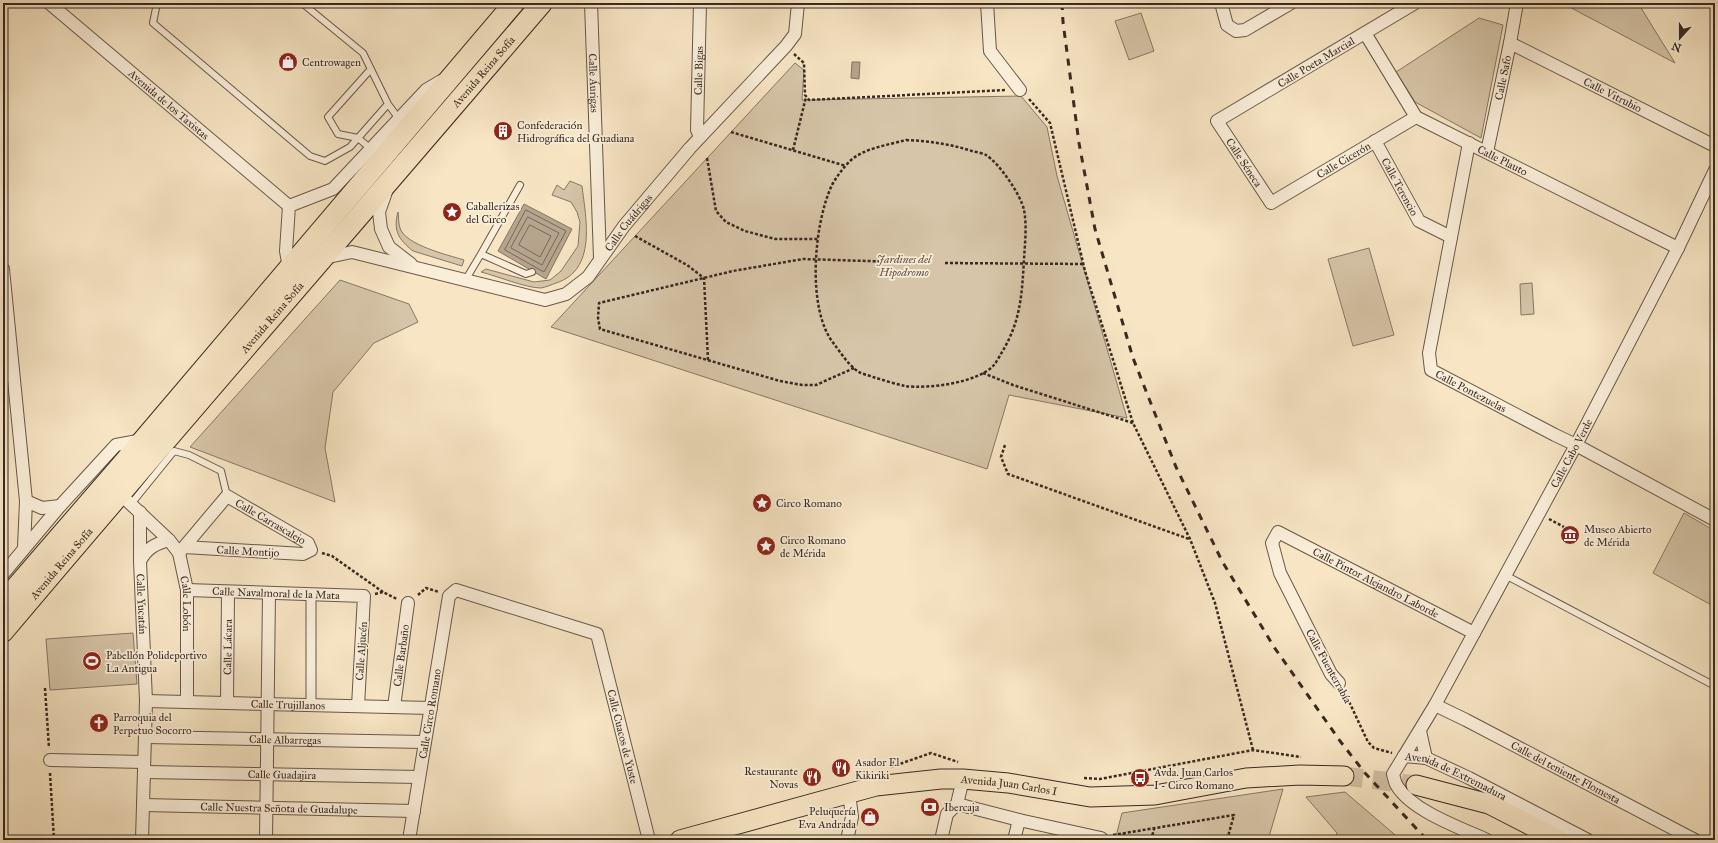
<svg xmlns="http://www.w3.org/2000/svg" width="1718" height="843" viewBox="0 0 1718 843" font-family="'IM FELL Great Primer',serif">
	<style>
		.green { fill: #d6c5a8; stroke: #867865 }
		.water { fill: #b6a58d; stroke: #837462 }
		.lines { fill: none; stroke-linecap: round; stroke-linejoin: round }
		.shore { stroke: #766858; stroke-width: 1 }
		.primary-tunnel { stroke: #d1c0a4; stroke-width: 19; stroke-dasharray: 19 10; stroke-linecap: butt }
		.service-casing { stroke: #67594a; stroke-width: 8 }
		.pedestrian-casing { stroke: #67594a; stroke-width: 11 }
		.minor-casing { stroke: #67594a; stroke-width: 14 }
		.primary-casing { stroke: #372a22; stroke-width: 21 }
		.trunk-casing { stroke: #372a22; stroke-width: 22 }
		.path { stroke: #372a22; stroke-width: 2.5; stroke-dasharray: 3 2; stroke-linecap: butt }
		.service { stroke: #faeed9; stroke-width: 6 }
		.pedestrian { stroke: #faeed9; stroke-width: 9 }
		.minor { stroke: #faeed9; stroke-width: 12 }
		.primary { stroke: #f7e5c4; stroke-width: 19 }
		.trunk { stroke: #f7e5c4; stroke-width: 20 }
		.rail { stroke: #372a22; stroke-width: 3; stroke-dasharray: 7 7; stroke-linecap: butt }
		.labels { text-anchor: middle; stroke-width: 3.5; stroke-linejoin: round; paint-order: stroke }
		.poi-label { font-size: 11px; fill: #372a22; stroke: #faeed9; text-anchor: start }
		.street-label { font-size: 11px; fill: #372a22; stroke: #faeed9 }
		.park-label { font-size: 11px; font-style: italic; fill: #5f5144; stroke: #faeed9 }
	</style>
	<rect width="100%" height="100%" fill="#f7e5c4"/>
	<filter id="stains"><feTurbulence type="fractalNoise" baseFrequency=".005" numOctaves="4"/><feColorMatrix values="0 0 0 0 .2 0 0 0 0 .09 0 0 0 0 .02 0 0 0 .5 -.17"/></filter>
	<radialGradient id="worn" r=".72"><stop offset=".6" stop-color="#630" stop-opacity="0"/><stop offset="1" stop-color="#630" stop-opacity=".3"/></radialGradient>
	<path class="green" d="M1562,3H1638L1675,63Z
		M1141,13L1154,51L1129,60L1115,21Z
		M1479,18L1503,25L1481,138L1415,102L1396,72Z
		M795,63L804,70L802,100L1021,96L1047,127L1057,176L1127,418L1009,395L987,469L551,327Z
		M570,181L582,186C586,219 597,270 556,283C551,285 546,287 541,288C526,288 497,276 481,272L486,269L534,282L550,280L561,271L578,246L580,222L577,212L571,202L552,195L557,185L564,190Z
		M398,212C399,217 398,223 400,228C405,245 448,255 464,260L462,266L413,251C398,239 393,230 398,212Z
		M1369,248L1394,335L1353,346L1328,259Z
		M340,280L409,304L418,322L374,343L333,392L325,448L335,502L190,447Z
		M1532,283L1534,314L1521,315L1520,284Z
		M1684,513L1715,531V607L1653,573Z
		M133,633L137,684L50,690L46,639Z
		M1283,789L1268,840H1115L1122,813Z
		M1345,792L1401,840H1335L1337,833L1306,797Z"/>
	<path class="water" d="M852,62H860L859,79L851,78Z
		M524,204L572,229L546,279L498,251Z"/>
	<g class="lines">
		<path class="shore" d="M526,210L566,231L544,272L505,250Z
			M528,217L559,233L542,265L511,248Z
			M530,225L551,236L540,257L519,245Z"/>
		<path class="primary-tunnel" d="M1344,776L1416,785"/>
		<g class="service-casing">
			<path id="service" d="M157,3L153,23L310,156L325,161L350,147L358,138L371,149
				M302,3L363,53L388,104L399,119
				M370,70L328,117L338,134L358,138L388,104
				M481,254L520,185
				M466,279L481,254L526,274L532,272
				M131,504L174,451L189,455L221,471L227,496
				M1505,575L1715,686"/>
		</g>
		<g class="pedestrian-casing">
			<path id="pedestrian" d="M311,705V595"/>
		</g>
		<g class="minor-casing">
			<g id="minor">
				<path id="s1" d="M49,3L289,206"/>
				<path id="s2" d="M591,3L600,258"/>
				<path d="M987,3L990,51L1020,90"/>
				<path d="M1221,3L1227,25L1236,31L1245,30L1291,3"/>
				<path id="s3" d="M1415,3L1217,121L1271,203L1416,117"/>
				<path id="s4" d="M1365,33L1416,117L1678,248"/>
				<path id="s5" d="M1510,43L1715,146"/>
				<path id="s6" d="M700,137L697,130L700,3"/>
				<path id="s7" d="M1375,141L1419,221L1451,237"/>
				<path id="s8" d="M1469,143L1429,353L1431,370L1555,435L1576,445L1715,520"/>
				<path id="s9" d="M1487,152L1510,43L1517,3"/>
				<path d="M386,192L379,212L381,229L389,247L411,264"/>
				<path id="s10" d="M324,258L352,252L545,300L566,294L588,277L624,226L690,148L786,46L795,34L798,3"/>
				<path d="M289,268L286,251L289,206L333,189L426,90L441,81"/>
				<path d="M3,269L26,501L24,548"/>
				<path id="s11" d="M120,494L169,540L179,553L187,590V702"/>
				<path d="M26,501L42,508L60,506"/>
				<path id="s12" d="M140,512V561L146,701L142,840"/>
				<path id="s13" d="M179,553L227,496L308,543L311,550L303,554L184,547"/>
				<path d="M140,561C147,548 155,544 169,540"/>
				<path d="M3,574L60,506L116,445L143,440"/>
				<path id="s14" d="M187,590L364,596L358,706"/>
				<path id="s15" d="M1339,683L1331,674L1280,573L1272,543L1278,532L1474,633"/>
				<path id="s16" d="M146,701L431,708"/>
				<path id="s17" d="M227,703L228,592"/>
				<path id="s18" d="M1435,705L1466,720L1695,840"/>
				<path id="s19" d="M394,707L408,603"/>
				<path d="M1420,731L1426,758"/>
				<path id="s20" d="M145,737L425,742"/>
				<path id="s21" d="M1404,756L1435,705L1576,445L1678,248L1715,170"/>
				<path d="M50,760L144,762"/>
				<path id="s22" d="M144,772L419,777"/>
				<path d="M957,804L1019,820L1101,838V840"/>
				<path id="s23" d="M143,805L414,811"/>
				<path d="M266,840L269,593"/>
				<path id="s24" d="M409,840L449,596L456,590L597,634L649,840"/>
				<path d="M847,840L852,817L849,793"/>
				<path d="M941,840L947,814L957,804L963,779"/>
				<path d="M1014,840L1019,820"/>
				<path id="s25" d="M1487,840C1461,828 1412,811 1397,786C1395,783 1394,778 1393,774L1404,756L1426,758L1469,778L1588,840"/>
			</g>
		</g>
		<g class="primary-casing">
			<g id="primary">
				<path d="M1416,785L1489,804L1559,840"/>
				<path id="s26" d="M680,840L876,786L941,779H963L1008,783L1090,797L1155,795L1246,778L1300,775L1344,776"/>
			</g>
		</g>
		<g class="trunk-casing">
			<g id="trunk">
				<path d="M3,602L143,440L514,3"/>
				<path id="s27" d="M3,632C181,421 363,213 542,3"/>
			</g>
		</g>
		<path class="path" d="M794,54L804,63L805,95L809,100L1006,90
			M1029,99L1050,123L1085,271L1133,423L1190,539L1215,603L1253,750
			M731,132L846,166
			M906,140C929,141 950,144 972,151C976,152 982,153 986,155C999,163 1021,195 1024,210C1027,225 1025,243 1024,259C1022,293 1021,321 1002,352C1000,356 997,361 994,365C978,383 928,389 905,386C895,384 883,380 873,377C868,375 862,374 859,372C849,366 841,353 834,344C806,309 814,223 832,185C837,176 843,168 850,161C864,148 888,145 906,140Z
			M793,150L806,97
			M707,158L716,211L726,222L745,231L775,239H818
			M635,236L687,265L704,278L708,360
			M945,263L1083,264
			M854,368L816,385H802L780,381L600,329L598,318L599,303L733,271L803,259L900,262
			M983,373L1013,385L1133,423
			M1005,445L1001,457L1008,474L1189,539
			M1549,519L1564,527
			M322,553L332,556L383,592
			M375,594L383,592L397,599
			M418,595L426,588L439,592
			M45,688L49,748
			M1345,693L1368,742L1374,748L1392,753
			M891,767L931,753L958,762
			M50,773L54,840
			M1084,778L1100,779L1253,750L1301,757
			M1113,835L1234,815L1227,840
			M1122,840L1124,834
			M1151,840L1154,829"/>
		<use href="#service" class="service"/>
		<use href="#pedestrian" class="pedestrian"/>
		<use href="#minor" class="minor"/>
		<use href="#primary" class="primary"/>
		<use href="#trunk" class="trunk"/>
		<path class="rail" d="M1062,3L1063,22L1079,143L1095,229L1133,358L1176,467L1222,561L1274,647L1340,741L1365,773L1427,840"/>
	</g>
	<defs>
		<g id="shop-disc" transform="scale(1)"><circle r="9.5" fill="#8f2418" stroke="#faeed9"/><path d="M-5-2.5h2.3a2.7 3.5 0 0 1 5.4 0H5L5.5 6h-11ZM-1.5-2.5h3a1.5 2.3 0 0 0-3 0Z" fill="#fff"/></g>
		<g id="building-disc" transform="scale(1)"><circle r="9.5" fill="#8f2418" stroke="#faeed9"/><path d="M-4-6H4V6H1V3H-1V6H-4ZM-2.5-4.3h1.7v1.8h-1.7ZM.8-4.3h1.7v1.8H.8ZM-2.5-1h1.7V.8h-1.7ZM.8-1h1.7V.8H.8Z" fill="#fff"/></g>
		<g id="sight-disc" transform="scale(1)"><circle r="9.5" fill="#8f2418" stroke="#faeed9"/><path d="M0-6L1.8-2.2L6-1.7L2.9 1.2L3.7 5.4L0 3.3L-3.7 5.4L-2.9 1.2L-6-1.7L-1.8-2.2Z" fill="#fff"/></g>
		<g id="museum-disc" transform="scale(1)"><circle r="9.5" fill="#8f2418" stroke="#faeed9"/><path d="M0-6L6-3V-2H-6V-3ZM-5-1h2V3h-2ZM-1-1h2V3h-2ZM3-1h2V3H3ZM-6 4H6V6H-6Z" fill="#fff"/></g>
		<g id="stadium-disc" transform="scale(1)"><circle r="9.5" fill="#8f2418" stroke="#faeed9"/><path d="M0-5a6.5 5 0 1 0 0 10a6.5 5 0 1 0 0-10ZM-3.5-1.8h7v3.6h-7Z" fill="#fff"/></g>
		<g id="church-disc" transform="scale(1)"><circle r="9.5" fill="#8f2418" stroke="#faeed9"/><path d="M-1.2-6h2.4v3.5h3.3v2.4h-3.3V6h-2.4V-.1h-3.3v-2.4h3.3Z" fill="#fff"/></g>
		<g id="restaurant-disc" transform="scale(1)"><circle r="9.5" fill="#8f2418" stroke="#faeed9"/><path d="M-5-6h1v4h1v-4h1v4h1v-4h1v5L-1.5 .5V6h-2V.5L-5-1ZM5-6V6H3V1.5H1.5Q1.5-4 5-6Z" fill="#fff"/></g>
		<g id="bus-disc" transform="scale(1)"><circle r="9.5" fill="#8f2418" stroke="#faeed9"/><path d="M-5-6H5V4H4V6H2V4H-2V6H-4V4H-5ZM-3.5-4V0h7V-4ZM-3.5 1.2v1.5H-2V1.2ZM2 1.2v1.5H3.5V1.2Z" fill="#fff"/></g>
		<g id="bank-disc" transform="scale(1)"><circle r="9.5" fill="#8f2418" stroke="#faeed9"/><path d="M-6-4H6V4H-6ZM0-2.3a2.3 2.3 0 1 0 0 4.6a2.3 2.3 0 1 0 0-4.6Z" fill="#fff"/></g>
	</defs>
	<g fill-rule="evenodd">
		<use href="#shop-disc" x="288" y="62"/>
		<use href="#building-disc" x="503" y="131"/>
		<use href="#sight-disc" x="452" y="212"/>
		<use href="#sight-disc" x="762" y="503"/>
		<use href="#museum-disc" x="1570" y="535"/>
		<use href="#sight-disc" x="766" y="546"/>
		<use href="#stadium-disc" x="92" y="661"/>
		<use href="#church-disc" x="99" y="723"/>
		<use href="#restaurant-disc" x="841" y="768"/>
		<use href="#restaurant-disc" x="812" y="777"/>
		<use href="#bus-disc" x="1140" y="778"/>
		<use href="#bank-disc" x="930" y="807"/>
		<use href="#shop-disc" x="870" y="817"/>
	</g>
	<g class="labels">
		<g class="poi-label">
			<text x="302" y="66">Centrowagen</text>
			<text x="517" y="129">Confederación<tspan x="517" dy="13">Hidrográfica del Guadiana</tspan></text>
			<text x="466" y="210">Caballerizas<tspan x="466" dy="13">del Circo</tspan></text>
			<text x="776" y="507">Circo Romano</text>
			<text x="1584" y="533">Museo Abierto<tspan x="1584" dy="13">de Mérida</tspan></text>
			<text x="780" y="544">Circo Romano<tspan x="780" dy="13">de Mérida</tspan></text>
			<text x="106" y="659">Pabellón Polideportivo<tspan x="106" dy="13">La Antigua</tspan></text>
			<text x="113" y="721">Parroquia del<tspan x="113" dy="13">Perpetuo Socorro</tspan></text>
			<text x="855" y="766">Asador El<tspan x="855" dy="13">Kikiriki</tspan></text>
			<text x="798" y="775" text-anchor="end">Restaurante<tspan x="798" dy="13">Novas</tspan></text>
			<text x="1154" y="776">Avda. Juan Carlos<tspan x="1154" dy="13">I - Circo Romano</tspan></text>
			<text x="944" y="811">Ibercaja</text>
			<text x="856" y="815" text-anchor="end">Peluquería<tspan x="856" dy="13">Eva Andrada</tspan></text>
		</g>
		<g class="street-label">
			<text transform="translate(1316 62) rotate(-31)" y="4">Calle Poeta Marcial</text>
			<text dy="4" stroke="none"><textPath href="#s6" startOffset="67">Calle Bigas</textPath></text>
			<text dy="4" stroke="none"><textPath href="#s27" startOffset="738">Avenida Reina Sofía</textPath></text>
			<text dy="4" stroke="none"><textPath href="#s9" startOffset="76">Calle Safo</textPath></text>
			<text dy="4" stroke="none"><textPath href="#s2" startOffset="80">Calle Áurigas</textPath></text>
			<text dy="4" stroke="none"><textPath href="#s5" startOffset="115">Calle Vitrubio</textPath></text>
			<text dy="4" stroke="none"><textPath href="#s1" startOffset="157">Avenida de los Taxistas</textPath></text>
			<text dy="4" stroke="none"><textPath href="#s3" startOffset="413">Calle Cicerón</textPath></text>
			<text dy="4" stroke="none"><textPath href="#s4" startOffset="195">Calle Plauto</textPath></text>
			<text dy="4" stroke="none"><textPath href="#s3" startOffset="280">Calle Séneca</textPath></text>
			<text dy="4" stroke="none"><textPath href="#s7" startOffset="52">Calle Terencio</textPath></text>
			<text dy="4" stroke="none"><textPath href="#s10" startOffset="345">Calle Cuádrigas</textPath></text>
			<text dy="4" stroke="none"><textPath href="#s27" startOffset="414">Avenida Reina Sofía</textPath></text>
			<text dy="4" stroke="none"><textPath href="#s8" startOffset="276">Calle Pontezuelas</textPath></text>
			<text dy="4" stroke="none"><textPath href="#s21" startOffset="346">Calle Cabo Verde</textPath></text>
			<text dy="4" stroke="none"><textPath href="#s13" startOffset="125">Calle Carrascalejo</textPath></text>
			<text transform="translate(248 551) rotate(3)" y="4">Calle Montijo</text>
			<text dy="4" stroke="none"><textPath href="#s27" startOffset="90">Avenida Reina Sofía</textPath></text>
			<text dy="4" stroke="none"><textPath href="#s15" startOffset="279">Calle Pintor Alejandro Laborde</textPath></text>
			<text dy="4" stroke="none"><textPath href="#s14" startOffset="89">Calle Navalmoral de la Mata</textPath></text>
			<text dy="4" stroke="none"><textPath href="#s11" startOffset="135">Calle Lobón</textPath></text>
			<text dy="4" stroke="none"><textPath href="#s12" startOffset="92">Calle Yucatán</textPath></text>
			<text dy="4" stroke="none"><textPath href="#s17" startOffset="56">Calle Lácara</textPath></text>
			<text transform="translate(361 651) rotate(-86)" y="4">Calle Aljucén</text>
			<text dy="4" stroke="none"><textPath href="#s19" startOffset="52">Calle Barbaño</textPath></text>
			<text transform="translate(1329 666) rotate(61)" y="4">Calle Fuenterrabía</text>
			<text dy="4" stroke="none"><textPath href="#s16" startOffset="142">Calle Trujillanos</textPath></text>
			<text dy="4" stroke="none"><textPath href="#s24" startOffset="128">Calle Circo Romano</textPath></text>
			<text dy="4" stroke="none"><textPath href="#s24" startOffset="510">Calle Cuacos de Yuste</textPath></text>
			<text dy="4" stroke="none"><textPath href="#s20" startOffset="140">Calle Albarregas</textPath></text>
			<text dy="4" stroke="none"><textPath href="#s18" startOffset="147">Calle del teniente Flomesta</textPath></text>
			<text dy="4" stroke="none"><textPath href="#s22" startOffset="138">Calle Guadajira</textPath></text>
			<text dy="4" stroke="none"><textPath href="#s25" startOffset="196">Avenida de Extremadura</textPath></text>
			<text dy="4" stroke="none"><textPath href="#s26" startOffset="337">Avenida Juan Carlos I</textPath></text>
			<text dy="4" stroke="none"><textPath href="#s23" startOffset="136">Calle Nuestra Señota de Guadalupe</textPath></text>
		</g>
		<g class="park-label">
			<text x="904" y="263">Jardines del<tspan x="904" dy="13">Hipodromo</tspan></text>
		</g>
	</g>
	<rect width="1718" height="843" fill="none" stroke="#f7e5c4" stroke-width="16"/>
	<rect x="4" y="4" width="1710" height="835" fill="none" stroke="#372a22" stroke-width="2"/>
	<rect x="8" y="8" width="1702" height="827" fill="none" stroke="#372a22"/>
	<g transform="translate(1680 38) rotate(201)" stroke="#faeed9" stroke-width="3" paint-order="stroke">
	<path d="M0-3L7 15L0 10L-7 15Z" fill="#372a22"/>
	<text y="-6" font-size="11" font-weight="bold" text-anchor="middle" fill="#372a22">N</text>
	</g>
	<rect width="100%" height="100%" filter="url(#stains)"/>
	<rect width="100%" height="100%" fill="url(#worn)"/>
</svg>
